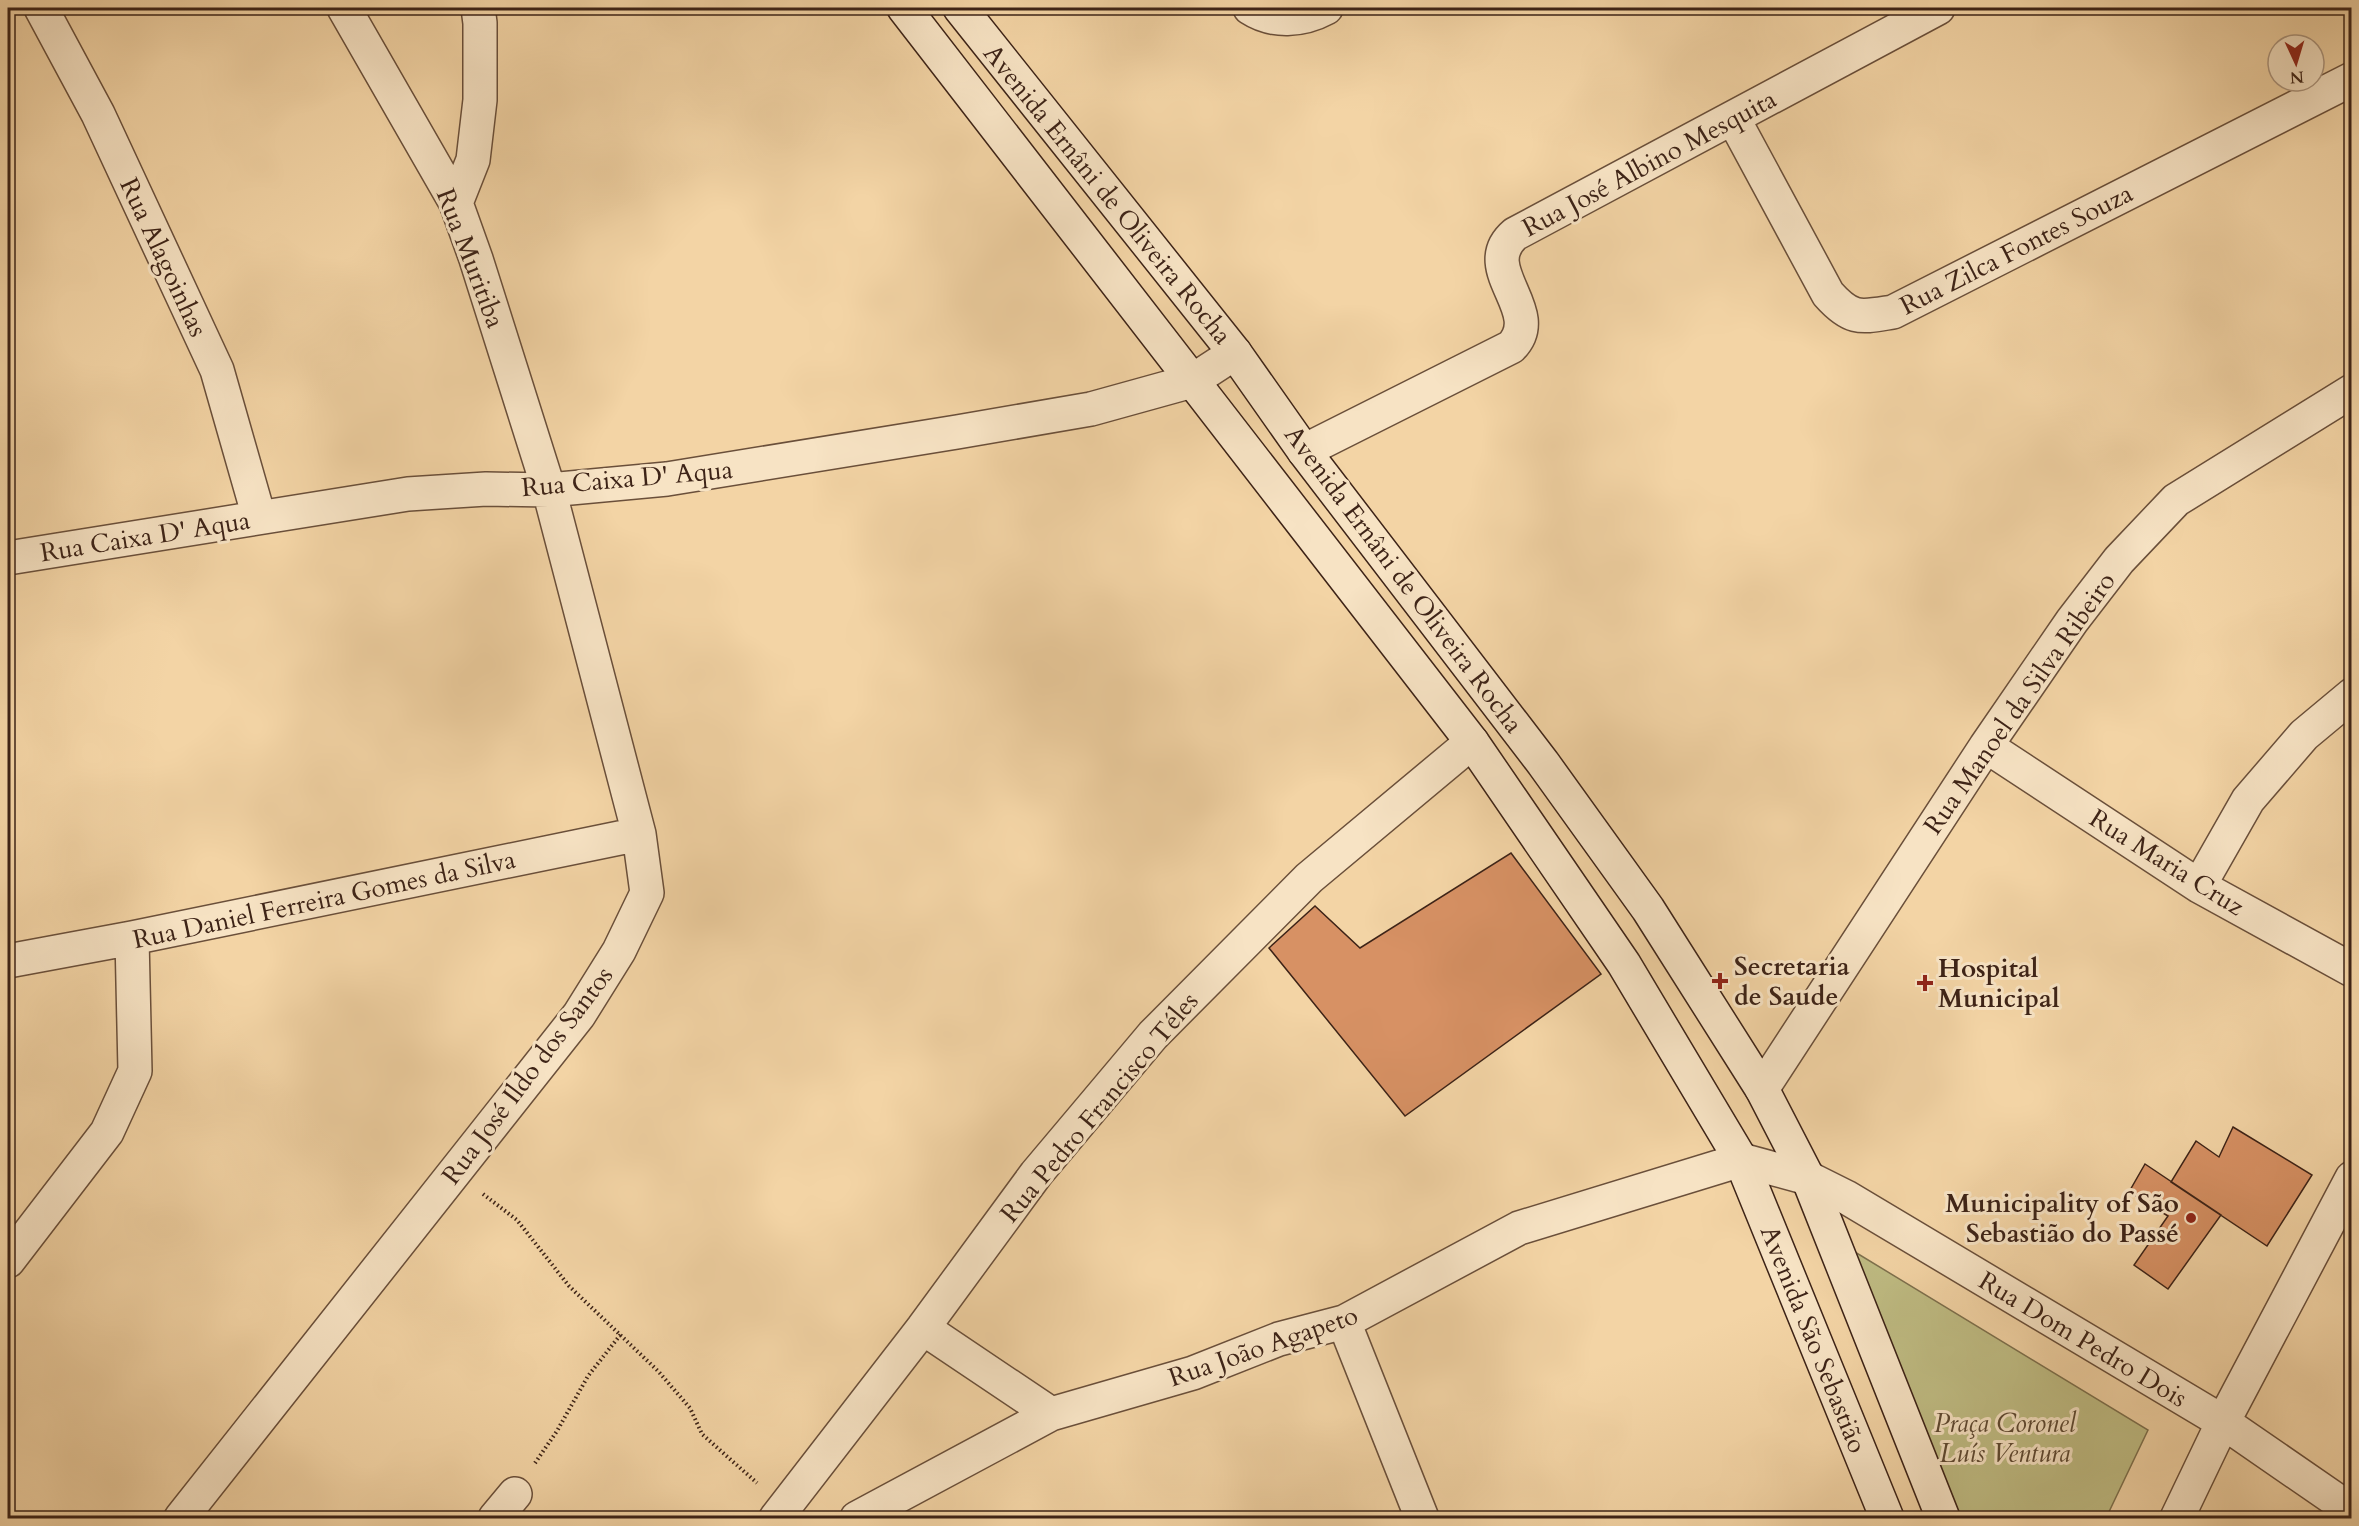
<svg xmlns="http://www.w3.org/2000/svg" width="2359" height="1526" viewBox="0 0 2359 1526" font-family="Cardo,serif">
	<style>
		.green { fill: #bfbc83; stroke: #7e704d; stroke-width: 1.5 }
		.building { fill: #d79164; stroke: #3d2317; stroke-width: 1.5 }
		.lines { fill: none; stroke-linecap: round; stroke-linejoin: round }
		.minor-casing { stroke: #6a4f3a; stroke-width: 36 }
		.secondary-casing { stroke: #3d2317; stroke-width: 36 }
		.path { stroke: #3d2317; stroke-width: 4; stroke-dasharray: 1.5 3; stroke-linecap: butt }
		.minor { stroke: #f7e3c4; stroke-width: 33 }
		.secondary { stroke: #f7e3c4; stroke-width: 33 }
		.poi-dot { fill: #8f2418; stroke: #f7e3c4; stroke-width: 2 }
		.labels { text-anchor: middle; stroke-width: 6; stroke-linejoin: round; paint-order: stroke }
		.street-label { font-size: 26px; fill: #3d2317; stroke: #f7e3c4 }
		.poi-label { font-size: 26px; font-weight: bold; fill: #3d2317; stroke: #f7e3c4; text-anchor: start }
		.park-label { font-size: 26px; font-style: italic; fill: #5e4932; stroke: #f7e3c4 }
	</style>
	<rect width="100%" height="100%" fill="#f3d4a5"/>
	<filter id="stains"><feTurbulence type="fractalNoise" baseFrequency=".00333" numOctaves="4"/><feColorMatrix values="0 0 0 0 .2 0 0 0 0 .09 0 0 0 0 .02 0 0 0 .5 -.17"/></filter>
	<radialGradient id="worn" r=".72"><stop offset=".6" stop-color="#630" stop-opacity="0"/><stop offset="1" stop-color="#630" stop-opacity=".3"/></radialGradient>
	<path class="green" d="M1850,1249L2148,1430L2106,1518H1948Z"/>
	<path class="building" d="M1511,853L1601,974L1405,1116L1269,948L1315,906L1360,948Z
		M2233,1127L2312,1175L2267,1246L2171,1182L2196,1141L2219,1157Z
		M2145,1164L2221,1215L2168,1289L2134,1265L2168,1216L2129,1192Z"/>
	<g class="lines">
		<g class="minor-casing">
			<path id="minor" d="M41,8L98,114L217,370L259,517
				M1250,8C1273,23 1302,21 1326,8
				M1733,118L1828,294C1852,321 1861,317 1893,312L2352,79
				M456,203L473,160L480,100V23L478,8
				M1304,451L1511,347C1547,311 1474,269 1515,234L1938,8
				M8,558L408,494L486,489L549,490L667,479L957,432L1091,409L1192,381L1235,353
				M1986,746L2199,886L2352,970
				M2199,886L2248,800L2304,735L2352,695
				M8,961L132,938L639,834
				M1762,1089L1986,746L2072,621L2119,560L2176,500L2352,391
				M8,1261L107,1132L135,1071L132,938
				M1344,1322L1422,1518
				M923,1328L1051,1414
				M181,1518L579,1015L619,951L647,893L639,834L549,490L476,259L456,203L344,8
				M495,1518L515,1494
				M776,1518L923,1328L1036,1174L1153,1035L1309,878L1472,742
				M857,1518L1051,1414L1193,1373L1279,1339L1344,1322L1519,1228L1741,1160L1808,1178L1846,1197L2223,1422L2352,1511
				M2177,1518L2223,1422L2352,1178"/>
		</g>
		<g class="secondary-casing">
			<path id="secondary" d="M904,8L1472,742L1624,964L1741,1160L1887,1518
				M960,8L1235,353L1304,451L1543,763L1648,909L1762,1089L1808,1178L1943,1518"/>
		</g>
		<path class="path" d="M483,1194L517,1220L569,1286L658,1371L690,1408L702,1434L757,1483
			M535,1463L557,1431L588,1376L621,1334"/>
		<use href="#minor" class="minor"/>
		<use href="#secondary" class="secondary"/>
	</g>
	<g class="poi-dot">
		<path d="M1717 972h6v6h6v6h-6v6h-6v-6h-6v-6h6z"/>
		<path d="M1922 974h6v6h6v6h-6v6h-6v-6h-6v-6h6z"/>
		<circle cx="2191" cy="1218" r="6"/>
	</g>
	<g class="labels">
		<g class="street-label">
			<text transform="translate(1649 163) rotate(-28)" y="9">Rua José Albino Mesquita</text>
			<text transform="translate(1108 194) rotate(51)" y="9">Avenida Ernâni de Oliveira Rocha</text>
			<text transform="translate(2016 249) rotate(-27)" y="9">Rua Zilca Fontes Souza</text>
			<text transform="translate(164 257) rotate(65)" y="9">Rua Alagoinhas</text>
			<text transform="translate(471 258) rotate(69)" y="9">Rua Muritiba</text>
			<text transform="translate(627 478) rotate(-5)" y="9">Rua Caixa D' Aqua</text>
			<text transform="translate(145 536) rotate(-9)" y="9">Rua Caixa D' Aqua</text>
			<text transform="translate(1404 579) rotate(53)" y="9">Avenida Ernâni de Oliveira Rocha</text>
			<text transform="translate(2019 703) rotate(-55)" y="9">Rua Manoel da Silva Ribeiro</text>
			<text transform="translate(2167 862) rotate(32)" y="9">Rua Maria Cruz</text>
			<text transform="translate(324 899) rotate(-12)" y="9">Rua Daniel Ferreira Gomes da Silva</text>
			<text transform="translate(527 1075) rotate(-53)" y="9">Rua José Ildo dos Santos</text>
			<text transform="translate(1099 1107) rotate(-50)" y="9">Rua Pedro Francisco Téles</text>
			<text transform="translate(1814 1339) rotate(68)" y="9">Avenida São Sebastião</text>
			<text transform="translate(2083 1339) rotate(31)" y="9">Rua Dom Pedro Dois</text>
			<text transform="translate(1263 1346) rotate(-19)" y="9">Rua João Agapeto</text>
		</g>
		<g class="poi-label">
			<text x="1734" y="975">Secretaria<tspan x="1734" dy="30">de Saude</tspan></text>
			<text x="1938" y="977">Hospital<tspan x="1938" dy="30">Municipal</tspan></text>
			<text x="2179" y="1212" text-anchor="end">Municipality of São<tspan x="2179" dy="30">Sebastião do Passé</tspan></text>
		</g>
		<g class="park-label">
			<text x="2005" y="1432">Praça Coronel<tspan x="2005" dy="30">Luís Ventura</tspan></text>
		</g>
	</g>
	<rect width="2359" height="1526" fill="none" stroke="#f3d4a5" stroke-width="30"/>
	<rect x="9" y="9" width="2341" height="1508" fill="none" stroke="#3d2317" stroke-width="3"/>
	<rect x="15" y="15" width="2329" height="1496" fill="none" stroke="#3d2317" stroke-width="1.5"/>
	<g transform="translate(2296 63) rotate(176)"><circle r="28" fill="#f7e3c4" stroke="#ad967f" stroke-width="1.5"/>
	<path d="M0-4.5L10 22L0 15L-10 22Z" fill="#8f2418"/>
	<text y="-9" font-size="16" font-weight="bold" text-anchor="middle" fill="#3d2317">N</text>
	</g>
	<rect width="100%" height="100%" filter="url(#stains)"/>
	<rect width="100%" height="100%" fill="url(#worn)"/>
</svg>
